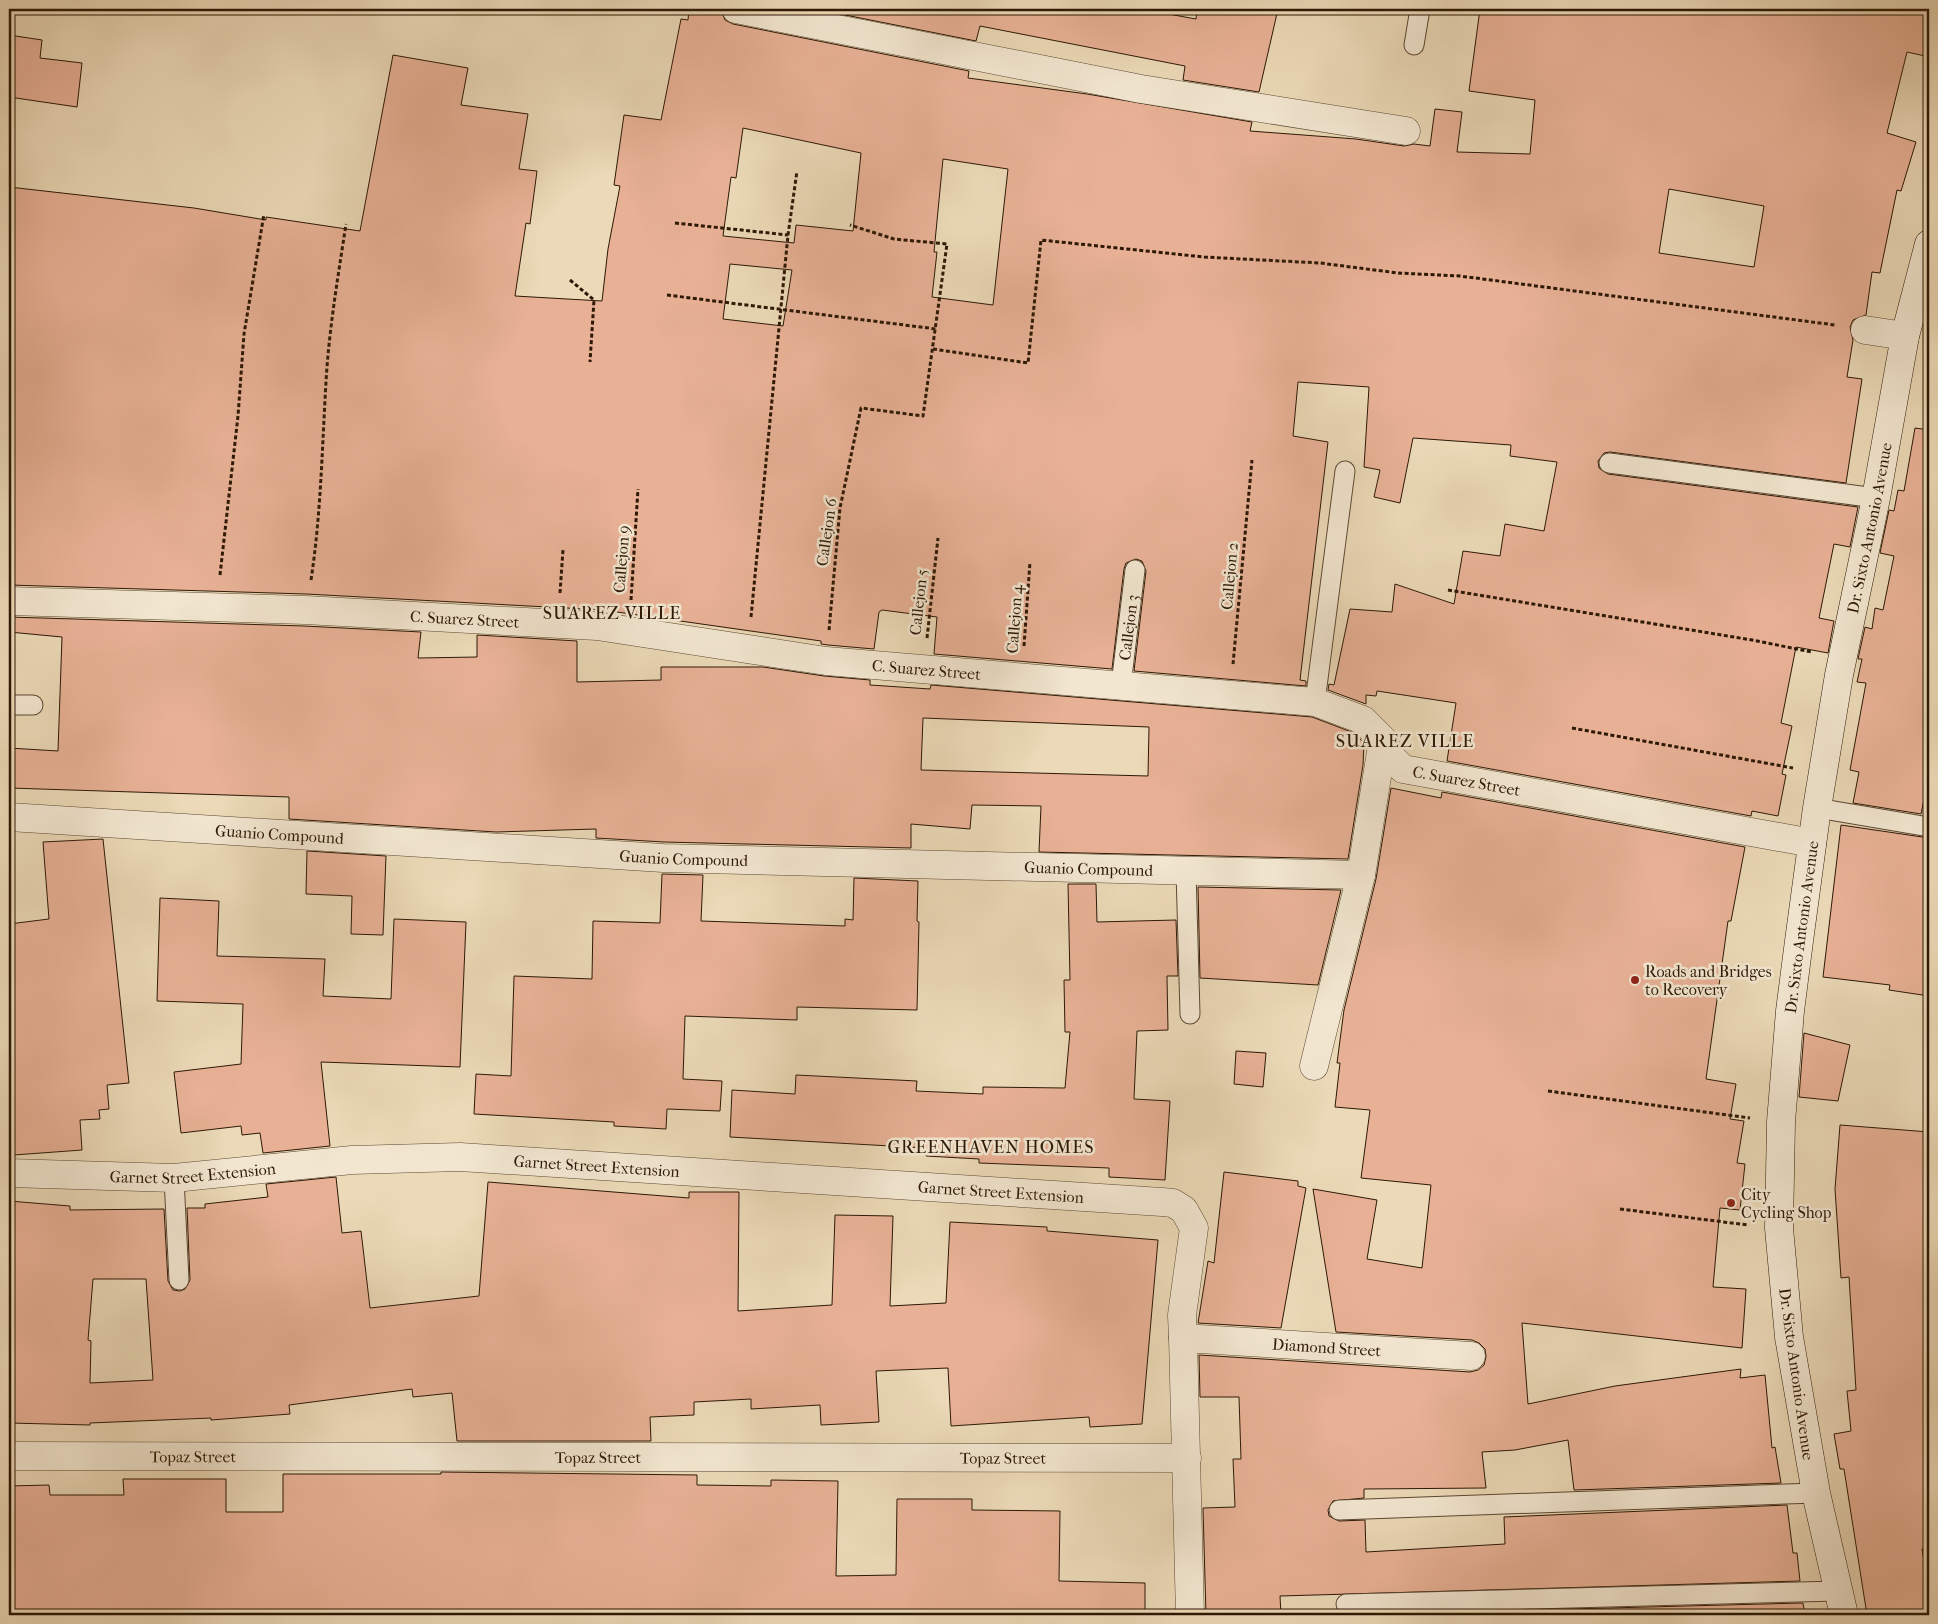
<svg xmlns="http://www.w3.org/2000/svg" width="1938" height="1624" viewBox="0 0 1938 1624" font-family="'IM FELL French Canon',serif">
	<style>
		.building { fill: #e8b196; stroke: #2d1805; fill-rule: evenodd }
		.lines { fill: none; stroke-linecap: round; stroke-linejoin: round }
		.lane-casing { stroke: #5c4832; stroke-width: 21 }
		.street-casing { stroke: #5c4832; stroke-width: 29 }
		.secondary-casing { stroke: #2d1805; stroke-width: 29 }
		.path { stroke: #2d1805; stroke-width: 3; stroke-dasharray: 4 2.5; stroke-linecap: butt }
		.lane { stroke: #f2e6d0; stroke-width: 19 }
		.street { stroke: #f2e6d0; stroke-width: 28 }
		.secondary { stroke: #f2e6d0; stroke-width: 28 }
		.poi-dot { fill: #8f2418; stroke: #f2e6d0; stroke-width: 2 }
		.labels { text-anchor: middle; stroke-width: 5; stroke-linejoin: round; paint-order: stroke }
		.street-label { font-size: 16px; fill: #2d1805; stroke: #f2e6d0 }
		.poi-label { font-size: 16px; fill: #2d1805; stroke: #f2e6d0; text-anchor: start }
		.neighbourhood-label { font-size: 18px; letter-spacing: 1px; fill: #2d1805; stroke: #f2e6d0 }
	</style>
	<rect width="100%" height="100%" fill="#ebd9b7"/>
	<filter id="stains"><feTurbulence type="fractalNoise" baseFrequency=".004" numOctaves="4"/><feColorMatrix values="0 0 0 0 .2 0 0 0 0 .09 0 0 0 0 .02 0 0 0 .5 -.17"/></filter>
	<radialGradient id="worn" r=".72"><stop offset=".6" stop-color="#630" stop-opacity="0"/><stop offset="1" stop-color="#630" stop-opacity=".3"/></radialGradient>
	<path class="building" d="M689,9H721L725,20L733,24L969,71L968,78L1087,94L1252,122L1250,131L1356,139L1404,146L1414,144L1430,146L1435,109L1462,112L1457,152L1530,154L1535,100L1469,91L1480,9H1914L1929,12V36L1925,56L1907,52L1887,133L1916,142L1901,191L1897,190L1880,273L1872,272L1866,315L1853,320L1850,327L1853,340L1847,377L1862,379L1846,483L1610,452L1604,453L1598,461L1599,468L1608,474L1858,507L1850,547L1834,544L1819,618L1834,621L1828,653L1796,647L1781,723L1792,726L1782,774L1786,775L1778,816L1752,811L1751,816L1447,761L1456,703L1377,691L1376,696L1366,695V704L1328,690L1329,684L1334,685L1350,609L1392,612L1395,584L1454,604L1463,551L1500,556L1505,524L1544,531L1557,462L1510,456L1511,445L1413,438L1400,503L1374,497L1380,470L1364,467L1369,387L1298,382L1293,436L1328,442L1300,680L1306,681V686L1134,671L1146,571L1142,561L1136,559L1126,563L1124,569L1112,669L934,654L937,617L882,610L879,612L874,649L828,645L821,644V641L603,610L306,594L9,585V187L194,208L266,220V217L360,231L393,55L468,68L461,105L528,114L519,169L537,171L530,224L526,223L515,296L602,301L608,249L620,186L614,185L624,115L661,120L681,19L688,20ZM743,128L861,153L853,231L796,225L794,243L723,236L731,177L736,178ZM943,159L1008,169L993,305L932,297L937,252H934ZM1669,189L1764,206L1754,267L1659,253ZM730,264L792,270L783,326L723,319Z
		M815,9H1141L1196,19L1197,9H1278L1259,92L1183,80L1185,66L980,26L976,41Z
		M9,35L42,40L40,58L82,63L77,107L9,97Z
		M1915,428L1929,430V775L1921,814L1853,803L1859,772L1850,770L1866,683L1857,682L1862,659H1858L1865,627L1872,629L1875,608L1883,610L1894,556L1880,553L1889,510L1894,511L1898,490L1904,491Z
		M9,617L304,626L421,632L418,658L477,657V635L577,641V682L661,680V667H763L824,676L870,680V685L930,689L931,685L1312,717L1354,733L1364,743L1363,765L1348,859L1039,852L1041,806L972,805L970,829L911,824V848L664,842L596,838V829L496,832L289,819V797L9,788V748L58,751L62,637L9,632ZM923,718L1149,727L1148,776L921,770Z
		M1391,788L1441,798L1442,792L1745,847L1731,921H1728L1706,1079L1736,1084L1730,1119L1744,1121L1737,1163L1745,1164L1740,1210L1720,1208L1713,1287L1746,1289L1742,1348L1522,1323L1528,1404L1615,1386L1741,1369L1740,1378L1765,1375L1772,1448L1775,1447L1781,1483L1574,1490L1568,1440L1515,1450L1482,1452L1486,1488L1364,1489V1498L1333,1501L1328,1510L1329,1516L1339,1521L1365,1520L1366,1552L1505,1544L1504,1517L1787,1505L1793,1553H1797L1800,1581L1280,1596L1281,1615H1206L1203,1508L1235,1507L1233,1459H1241L1239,1397H1200L1199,1355L1470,1372L1478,1370L1484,1365L1486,1357L1485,1349L1479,1343L1472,1340L1336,1332L1313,1189L1377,1200L1367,1259L1422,1268L1431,1185L1361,1178L1370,1110L1335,1107L1340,1063H1337L1344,1010L1376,879Z
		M1841,825L1929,838V996L1889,990L1890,985L1823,977Z
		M103,839L129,1083L107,1085L109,1109L99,1110L100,1119L80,1120L82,1150L14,1155L11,1039H9V924L49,919L43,842Z
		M307,851L386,856L383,935L351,934L352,896L306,894Z
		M662,874L703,875L701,921L845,926V919L853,920L854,878L918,881L917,921L919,922L917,1010L797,1007V1020L685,1016L683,1079L722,1081L720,1111L667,1109L666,1129L614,1126V1122L474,1114L476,1074L511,1076L514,976L592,979L593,921L660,923Z
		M1068,884H1096L1097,922L1176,920L1178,976H1167L1168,1030L1137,1031L1134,1099L1170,1101L1165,1180L1109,1177V1168L979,1163V1159L926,1156V1148L730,1137L732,1090L795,1094L796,1075L917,1081L916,1091L983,1094V1087L1065,1088L1070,1032H1065L1064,980H1070Z
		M1198,887L1341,890L1318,985L1200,978Z
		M160,898L219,901L217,956L325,959L323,996L391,999L394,919L466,922L460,1067L321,1062L330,1146L263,1153L260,1133L242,1135L241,1126L181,1133L174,1072L241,1064L243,1004L157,1001Z
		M1804,1033L1850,1045L1838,1101L1799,1097Z
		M1236,1051L1266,1053L1263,1087L1234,1084Z
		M1840,1125L1929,1132V1548L1922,1549L1929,1592V1615H1867L1844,1469H1840L1834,1434L1851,1431L1847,1391L1856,1390L1849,1277L1841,1278L1835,1189Z
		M1224,1172L1298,1181V1186L1306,1188L1281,1328L1198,1323L1208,1261L1214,1263Z
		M336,1177L342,1233L361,1231L370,1308L479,1296L488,1182L689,1198V1192H739L738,1311L832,1305L835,1215L893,1216L890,1306L946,1303L950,1222L1047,1227V1231L1158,1240L1142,1424L1090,1427L1089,1417L951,1426L948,1368L876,1371L879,1422L821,1425L820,1405L751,1409V1399L694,1402V1415L650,1417L651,1441H457L452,1393L413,1397L412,1389L289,1405L290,1414L211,1420V1418L90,1423V1425L9,1423V1201L70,1206V1210L164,1209L168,1281L173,1290L180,1291L185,1289L190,1280L187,1208H205V1204L268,1197L266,1184ZM93,1279H146L153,1380L90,1383L91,1341L88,1340Z
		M441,1472L697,1475V1485L771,1486V1480L838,1481L836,1576L896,1575L897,1499H972V1510L1060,1511L1059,1581L1145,1583V1615H9V1486L49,1485L50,1495H124L123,1479H226V1512H283V1474H441Z
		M1803,1603L1805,1615L1375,1614Z"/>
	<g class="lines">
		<g class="lane-casing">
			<g id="lane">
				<path d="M1414,45L1420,9"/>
				<path d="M1609,463L1876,498"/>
				<path id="s1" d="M1121,685L1135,570"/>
				<path d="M1315,702L1345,471"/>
				<path d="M9,705H33"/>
				<path d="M1817,808L1929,827"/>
				<path d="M1186,871L1190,1014"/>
				<path d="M174,1178L179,1280"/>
				<path d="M1339,1510L1816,1493"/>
				<path d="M1346,1604L1838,1591"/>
			</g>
		</g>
		<g class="street-casing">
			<g id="street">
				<path d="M736,9L1141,89L1406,131"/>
				<path d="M1865,330L1905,336"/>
				<path id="s2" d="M9,601L305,610L597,626L826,661L1315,702L1363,720L1383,740L1389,755L1403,769L1812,843"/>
				<path id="s3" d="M9,817L663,858L1361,875"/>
				<path d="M1314,1066L1361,875L1383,740"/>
				<path id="s4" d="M9,1173L174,1178L352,1160L460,1157L1162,1202L1173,1203L1184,1210L1194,1228L1182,1315L1183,1338"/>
				<path id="s5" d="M9,1456L1187,1458"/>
				<path id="s6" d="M1190,1615L1183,1338L1471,1356"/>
			</g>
		</g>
		<g class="secondary-casing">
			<g id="secondary">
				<path id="s7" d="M1844,1615L1816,1493L1789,1337L1779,1228L1781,1122L1790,1011L1799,941L1817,808L1839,675L1876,498L1905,336L1929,244"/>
			</g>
		</g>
		<path class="path" d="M675,223L788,235
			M570,280L594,300L590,362
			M667,295L936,329
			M933,349L1028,363L1041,240L1204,257L1320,263L1398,273L1460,276L1835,325
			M220,575L238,416L244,334L264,214
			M311,580C321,514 322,449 326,382C329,329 338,277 346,224
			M1448,590L1752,640L1812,652
			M560,593L563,550
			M631,600L638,489
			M751,617L788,235L797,171
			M829,630L840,508L861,408L923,416L947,244L894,239L850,225
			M927,638L938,538
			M1024,646L1030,562
			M1233,664L1252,460
			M1572,728L1793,768
			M1548,1091L1750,1118
			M1620,1209L1748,1225"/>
		<use href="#lane" class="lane"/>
		<use href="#street" class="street"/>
		<use href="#secondary" class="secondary"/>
	</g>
	<g class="poi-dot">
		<circle cx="1635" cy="980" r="5"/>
		<circle cx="1731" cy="1203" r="5"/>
	</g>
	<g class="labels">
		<g class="street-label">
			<text dy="6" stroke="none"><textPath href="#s7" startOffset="1100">Dr. Sixto Antonio Avenue</textPath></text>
			<text transform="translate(826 532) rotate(-82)" y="6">Callejon 6</text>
			<text transform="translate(621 559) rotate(-86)" y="6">Callejon 9</text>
			<text transform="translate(1229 576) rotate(-85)" y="6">Callejon 2</text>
			<text transform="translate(918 602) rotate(-84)" y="6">Callejon 5</text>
			<text dy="6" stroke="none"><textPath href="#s2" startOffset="456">C. Suarez Street</textPath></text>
			<text transform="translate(1014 619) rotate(-86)" y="6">Callejon 4</text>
			<text dy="6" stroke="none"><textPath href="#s1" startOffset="58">Callejon 3</textPath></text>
			<text dy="6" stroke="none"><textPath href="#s2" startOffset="921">C. Suarez Street</textPath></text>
			<text dy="6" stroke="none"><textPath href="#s2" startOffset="1491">C. Suarez Street</textPath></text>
			<text dy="6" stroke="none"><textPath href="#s3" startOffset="271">Guanio Compound</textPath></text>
			<text dy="6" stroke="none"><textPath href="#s3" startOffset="676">Guanio Compound</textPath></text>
			<text dy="6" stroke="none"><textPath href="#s3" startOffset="1081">Guanio Compound</textPath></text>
			<text dy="6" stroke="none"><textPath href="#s7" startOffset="695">Dr. Sixto Antonio Avenue</textPath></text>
			<text dy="6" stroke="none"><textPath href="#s4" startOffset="589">Garnet Street Extension</textPath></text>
			<text dy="6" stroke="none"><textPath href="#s4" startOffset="184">Garnet Street Extension</textPath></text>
			<text dy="6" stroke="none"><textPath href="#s4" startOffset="994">Garnet Street Extension</textPath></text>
			<text dy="6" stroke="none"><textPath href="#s6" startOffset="421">Diamond Street</textPath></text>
			<text transform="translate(1797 1374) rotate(82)" y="6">Dr. Sixto Antonio Avenue</text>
			<text dy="6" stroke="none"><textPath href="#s5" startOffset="184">Topaz Street</textPath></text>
			<text dy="6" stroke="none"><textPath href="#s5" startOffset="589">Topaz Street</textPath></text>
			<text dy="6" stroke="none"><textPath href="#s5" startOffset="994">Topaz Street</textPath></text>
		</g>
		<g class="poi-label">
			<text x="1645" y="977">Roads and Bridges<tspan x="1645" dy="18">to Recovery</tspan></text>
			<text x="1741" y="1200">City<tspan x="1741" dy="18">Cycling Shop</tspan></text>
		</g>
		<g class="neighbourhood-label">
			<text x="612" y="619">SUAREZ VILLE</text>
			<text x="1405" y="747">SUAREZ VILLE</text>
			<text x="991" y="1153">GREENHAVEN HOMES</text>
		</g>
	</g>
	<rect width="1938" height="1624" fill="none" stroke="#ebd9b7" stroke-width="30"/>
	<rect x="10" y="10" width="1918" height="1604" fill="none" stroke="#2d1805" stroke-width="2.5"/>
	<rect x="15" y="15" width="1908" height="1594" fill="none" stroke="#2d1805"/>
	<rect width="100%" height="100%" filter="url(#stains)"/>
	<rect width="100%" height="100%" fill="url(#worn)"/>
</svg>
